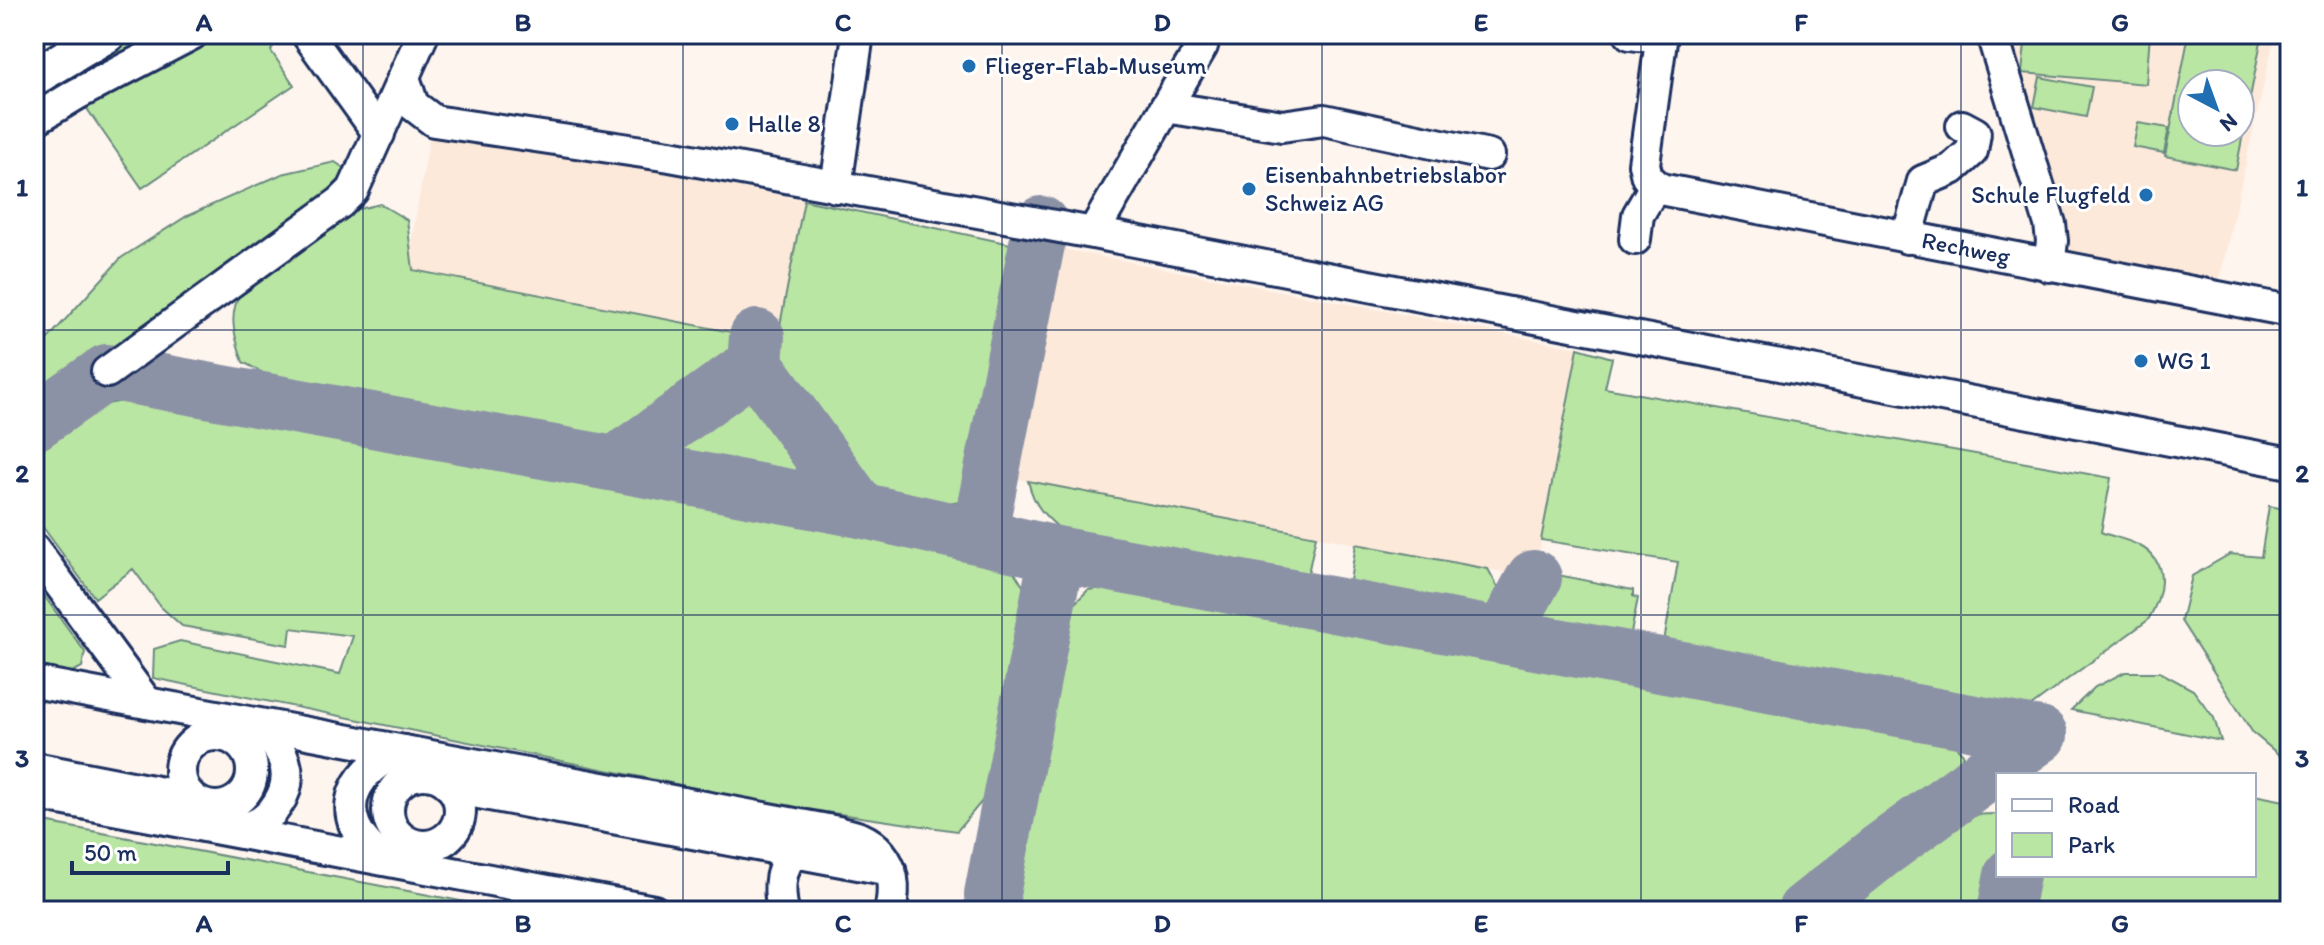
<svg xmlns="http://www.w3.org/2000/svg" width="2324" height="945" viewBox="0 0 2324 945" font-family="Itim,sans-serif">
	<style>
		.built { fill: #fde9da; fill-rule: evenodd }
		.green { fill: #bae6a3; stroke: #6a8a80; stroke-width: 2; fill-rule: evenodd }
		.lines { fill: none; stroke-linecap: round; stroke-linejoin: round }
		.taxiway { stroke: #8c92a6; stroke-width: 56 }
		.minor-casing { stroke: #1b2f5e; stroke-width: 36 }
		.major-casing { stroke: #1b2f5e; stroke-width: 42 }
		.minor { stroke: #fff; stroke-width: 30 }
		.major { stroke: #fff; stroke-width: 36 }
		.grid { fill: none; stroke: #1b2f5e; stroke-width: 2; stroke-opacity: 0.55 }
		.poi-dot { fill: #1f6fb2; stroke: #fff; stroke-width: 3 }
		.labels { text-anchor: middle; stroke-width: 6; stroke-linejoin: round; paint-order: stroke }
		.poi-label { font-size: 24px; fill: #1b2f5e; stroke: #fff; text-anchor: start }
		.street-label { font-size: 24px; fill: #1b2f5e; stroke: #fff }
		.neatline { fill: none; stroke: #1b2f5e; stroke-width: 3 }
		.grid-label { font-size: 26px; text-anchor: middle; font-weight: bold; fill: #1b2f5e }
	</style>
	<rect width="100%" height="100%" fill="#fef5ee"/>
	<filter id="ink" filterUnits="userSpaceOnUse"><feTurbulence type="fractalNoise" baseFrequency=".0125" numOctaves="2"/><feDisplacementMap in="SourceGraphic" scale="16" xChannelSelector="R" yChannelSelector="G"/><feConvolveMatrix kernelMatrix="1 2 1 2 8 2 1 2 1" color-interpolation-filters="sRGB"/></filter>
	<g filter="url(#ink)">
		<path class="built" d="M2007,34H2275L2218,286L2071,257ZM2192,84H2240V132H2192Z
			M430,135L515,143L804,200L778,341L406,272Z
			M1036,244L1578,348L1534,578L991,474Z"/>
		<path class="green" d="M132,34H278L271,51L294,85L142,188L74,90L34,113V90Z
			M2026,34H2150L2146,84L2022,73Z
			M2189,34L2262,36L2236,170L2165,156ZM2192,84H2240V132H2192Z
			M2040,77L2092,87L2086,117L2034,107Z
			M2138,123L2169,128L2164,153L2133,147Z
			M335,162L344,168V180L315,209L34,405V349L46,341L121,258L187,216L282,174Z
			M804,200L1029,248L983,477L960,501L931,506L881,498L292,389L243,362C235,337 227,316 241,292L347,212L380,204L407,220L413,270L777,341Z
			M1578,348L1612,358L1605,388L2111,478L2101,532C2113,537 2126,539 2138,545C2171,561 2163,595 2148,620L2027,709L1663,647L1678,562L1541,540Z
			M179,397L982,550L1011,567L1023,586L1027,605L1014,690L993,788L957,831L784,806L153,678L154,649L180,641L340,674L353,636L291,628L289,645L182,626L161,607L133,569L95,598L34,515V441C44,434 55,425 66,419C101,400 141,398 179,397Z
			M1028,481L1316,536L1306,583L1067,535C1046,517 1035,509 1028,481Z
			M2269,506L2290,510V764L2253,733L2181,621L2192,576L2230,554L2261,557Z
			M1356,544L1488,569L1500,591L1496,603L1474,613L1349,587Z
			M1543,572L1633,590V596L1638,598L1631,633H1626L1625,640C1598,634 1537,631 1532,597C1531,591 1533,583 1534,578L1540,580Z
			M34,582L85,652L82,667L67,675L34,668Z
			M1138,584L1945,734L1963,754L1953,786L1853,855L1781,911H1017L1008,882L1062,616L1088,590Z
			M2125,672H2160L2193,690L2214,718L2221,741L2071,710L2095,687Z
			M2254,795L2290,802V911H2026L2032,875H2254Z
			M1995,814L1998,818V875L1991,911H1826L1965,815Z
			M34,820L513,911H34Z"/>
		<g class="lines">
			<path class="taxiway" d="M755,364L860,510
				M34,423L107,372L615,464L860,510L1057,554L2040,735
				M615,464L755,364L757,337
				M979,536L1041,224
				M1503,635L1534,578
				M993,911L992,894L1057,554
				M1805,911L1879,852L2040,735
				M2005,911L2012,875"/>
			<g class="minor-casing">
				<g id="minor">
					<path d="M307,34L379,134"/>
					<path d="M1630,34L1661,38"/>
					<path id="s1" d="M1662,34L1644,164L1647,177L1660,189L2290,311"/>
					<path d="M1992,34L2050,224L2052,241L2049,266"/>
					<path d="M404,77L413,105L434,121L670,156L1093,233L2290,463"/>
					<path d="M1166,107L1202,46L1205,34"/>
					<path d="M34,120L77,94L192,34"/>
					<path d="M836,187L858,34"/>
					<path d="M1093,233L1166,107L1282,126L1324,120L1489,155"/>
					<path d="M1907,238L1923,181L1952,169L1972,151L1975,133L1962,126"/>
					<path d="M1635,239L1638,215L1655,186"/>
					<path d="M107,372L341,202L353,190L423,34"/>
					<path d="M34,549L147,703"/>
					<path d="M34,682L838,832"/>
					<circle cx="216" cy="771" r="36"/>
					<path d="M34,768L193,799"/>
					<circle cx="424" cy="810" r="36"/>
					<path d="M452,788L890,870"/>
					<path d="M34,794L654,911"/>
					<path d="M229,830C236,828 247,828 254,825C263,822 272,813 277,805C298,775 282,745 257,724"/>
					<path d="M384,860C372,850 361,841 355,826C340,791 372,759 404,751"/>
					<path d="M783,911C759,806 915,809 890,911"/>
				</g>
			</g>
			<g class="major-casing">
				<path id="major" d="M34,77L107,34"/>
			</g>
			<use href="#minor" class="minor"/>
			<use href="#major" class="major"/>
		</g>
	</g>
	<path class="grid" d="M363,34V911M683,34V911M1002,34V911M1322,34V911M1641,34V911M1961,34V911M34,330H2290M34,615H2290"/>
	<g class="poi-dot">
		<circle cx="969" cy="66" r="8"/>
		<circle cx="732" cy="124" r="8"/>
		<circle cx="1249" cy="189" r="8"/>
		<circle cx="2146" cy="195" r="8"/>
		<circle cx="2141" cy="361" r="8"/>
	</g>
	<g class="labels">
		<g class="poi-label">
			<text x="985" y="74">Flieger-Flab-Museum</text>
			<text x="748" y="132">Halle 8</text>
			<text x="1265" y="183">Eisenbahnbetriebslabor<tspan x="1265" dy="28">Schweiz AG</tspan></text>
			<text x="2130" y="203" text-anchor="end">Schule Flugfeld</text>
			<text x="2157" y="369">WG 1</text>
		</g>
		<g class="street-label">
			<text dy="8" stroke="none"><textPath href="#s1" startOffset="474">Rechweg</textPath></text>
		</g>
	</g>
	<rect width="2324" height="945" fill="none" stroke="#fff" stroke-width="88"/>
	<rect x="1996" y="773" width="260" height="104" fill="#ffffff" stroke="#a4acbf" stroke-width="2"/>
	<rect x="2012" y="799" width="40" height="12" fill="#ffffff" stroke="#a4acbf" stroke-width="2"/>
	<text x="2068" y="813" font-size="24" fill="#1b2f5e">Road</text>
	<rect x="2012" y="833" width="40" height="24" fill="#bae6a3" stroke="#a4acbf" stroke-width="2"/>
	<text x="2068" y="853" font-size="24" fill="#1b2f5e">Park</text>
	<g transform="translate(2216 108) rotate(139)"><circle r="38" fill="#ffffff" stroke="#a4acbf" stroke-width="2"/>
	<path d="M0-6L14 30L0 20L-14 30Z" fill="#1f6fb2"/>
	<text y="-12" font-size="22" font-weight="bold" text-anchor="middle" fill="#1b2f5e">N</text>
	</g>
	<path d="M72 861v12h156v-12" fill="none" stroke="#1b2f5e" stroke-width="4"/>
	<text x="84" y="861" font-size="24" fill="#1b2f5e" stroke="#ffffff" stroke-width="6" paint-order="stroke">50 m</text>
	<rect x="44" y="44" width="2236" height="857" class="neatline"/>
	<g class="grid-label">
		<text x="204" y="31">A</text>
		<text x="523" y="31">B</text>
		<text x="843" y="31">C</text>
		<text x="1162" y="31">D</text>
		<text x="1481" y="31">E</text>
		<text x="1801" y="31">F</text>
		<text x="2120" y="31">G</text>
		<text x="22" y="196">1</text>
		<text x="2302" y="196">1</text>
		<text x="22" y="482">2</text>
		<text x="2302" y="482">2</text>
		<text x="22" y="767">3</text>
		<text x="2302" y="767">3</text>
		<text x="204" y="932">A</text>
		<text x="523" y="932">B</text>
		<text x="843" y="932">C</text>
		<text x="1162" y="932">D</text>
		<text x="1481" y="932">E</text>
		<text x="1801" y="932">F</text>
		<text x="2120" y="932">G</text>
	</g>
</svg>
